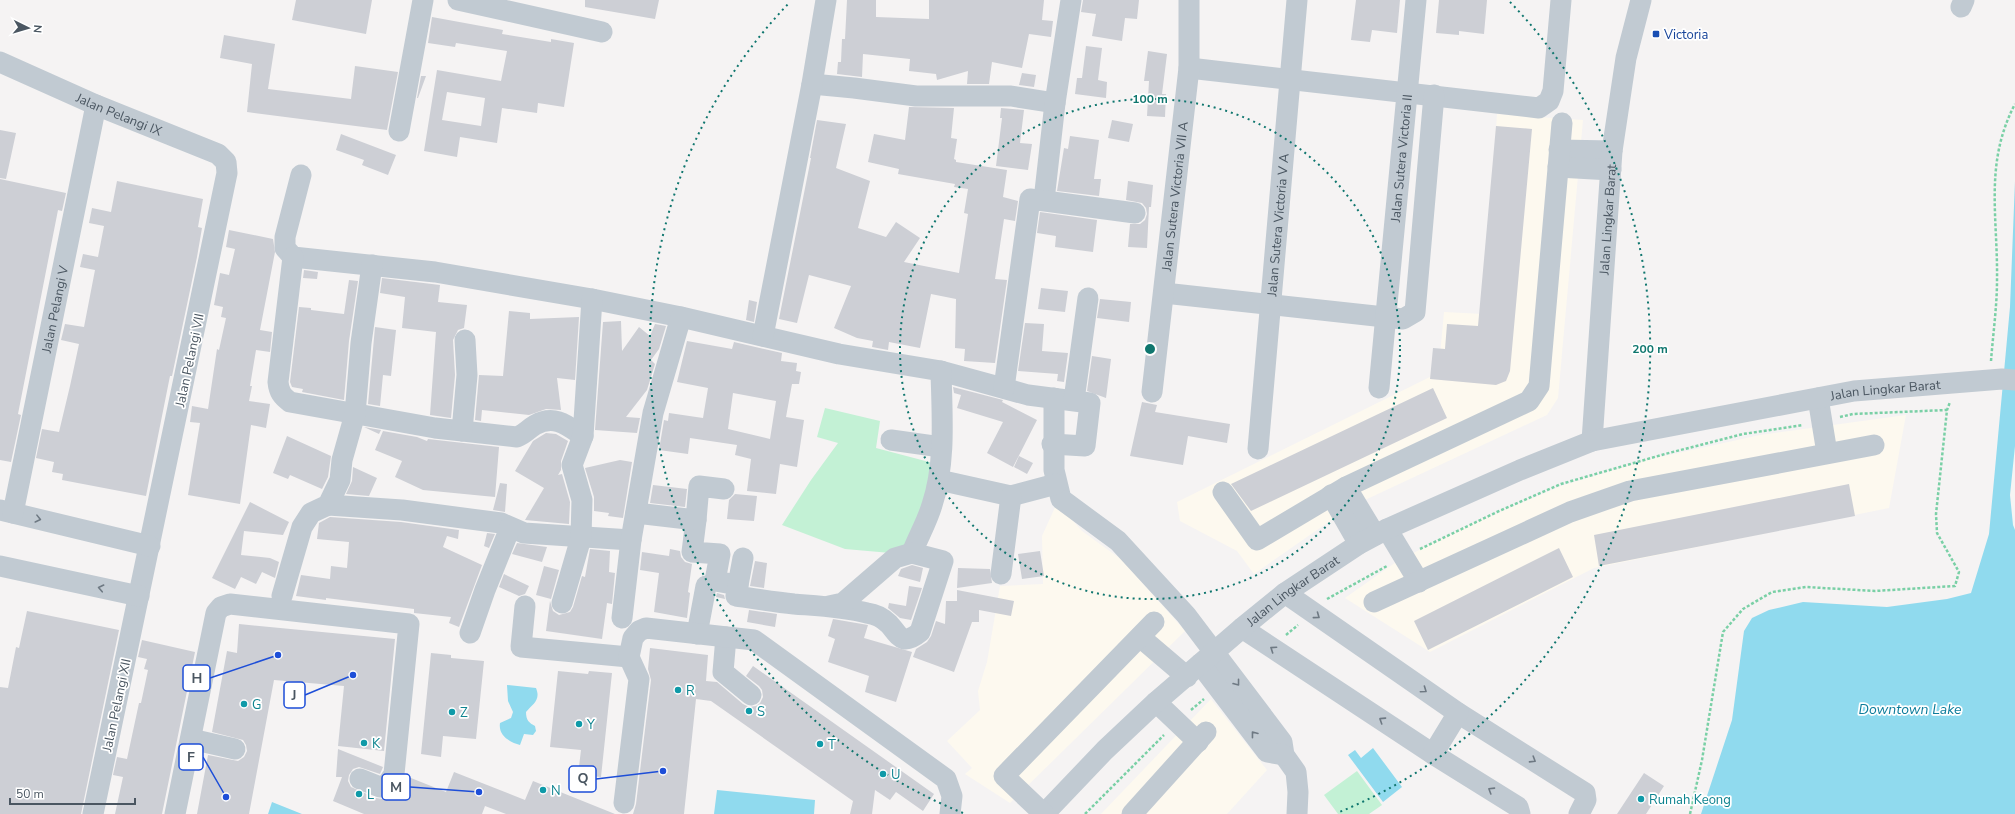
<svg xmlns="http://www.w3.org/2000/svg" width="2015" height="814" viewBox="0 0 2015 814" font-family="'Nunito Sans',sans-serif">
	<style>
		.commercial { fill: #fdf9ef }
		.green { fill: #c3f1d5 }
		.water { fill: #90daee }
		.building { fill: #cdcfd5; fill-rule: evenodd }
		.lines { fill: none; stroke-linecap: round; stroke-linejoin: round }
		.path { stroke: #7ad0a6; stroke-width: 2.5; stroke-dasharray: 3 2; stroke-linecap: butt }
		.minor { stroke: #c1cad2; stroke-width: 21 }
		.oneway { stroke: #6e7983 }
		.ring { fill: none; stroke: #0f766e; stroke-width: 2; stroke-dasharray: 2 4 }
		.transit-dot { fill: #1a4fb4; stroke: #fff; stroke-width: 1.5 }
		.culture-dot { fill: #0f9aa8; stroke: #fff; stroke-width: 1.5 }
		.labels { text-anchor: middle; stroke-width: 3.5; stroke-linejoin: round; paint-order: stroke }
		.transit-label { font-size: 13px; fill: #164399; stroke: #fff; text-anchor: start }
		.street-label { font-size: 13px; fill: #4a5661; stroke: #fff }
		.culture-label { font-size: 13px; fill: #0d838f; stroke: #fff; text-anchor: start }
		.water-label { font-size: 14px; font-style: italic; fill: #0c7c9b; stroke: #fff }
		.centre { fill: #0f766e; stroke: #fff; stroke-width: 2 }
		.ring-label { font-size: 12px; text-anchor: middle; font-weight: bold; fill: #0f766e; stroke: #fff; stroke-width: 3.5; stroke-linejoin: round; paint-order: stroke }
		.leader { fill: none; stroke: #1d4ed8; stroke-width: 1.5 }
		.callout-dot { fill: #1d4ed8; stroke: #fff; stroke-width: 1.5 }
		.callout { fill: #fff; stroke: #1d4ed8; stroke-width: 1.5 }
		.callout-label { font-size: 14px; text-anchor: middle; font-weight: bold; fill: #4a5661 }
	</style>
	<rect width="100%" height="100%" fill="#f5f3f3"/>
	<path class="commercial" d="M1497,114L1583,120L1558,398L1547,415L1350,507L1254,574L1237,551L1180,521L1177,502L1442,371L1439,366L1444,312L1483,314Z
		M1906,415L1889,508L1594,568L1430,652L1345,598L1399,560L1474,523L1561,486L1651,459L1760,435Z
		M1057,503L1082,531L1122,560L1185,631L1010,803L965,774L972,768L947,741L980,710L978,691L987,662L1000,586L1043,584L1042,536Z
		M1211,699L1267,770L1227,814H1101Z"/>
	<path class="green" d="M825,408L880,421L876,448L933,463L929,494L902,554L845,549L782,525L811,480L838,443L817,437Z
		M1357,771L1382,805L1369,814H1338L1324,795Z"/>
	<path class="water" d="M2015,181V446L2010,495L2013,525L2015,530V814H1701L1732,720L1744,631L1752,618L1769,610L1803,602L1887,607L1947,599L1971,593L1989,534L2010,307Z
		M507,685L536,688C541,700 533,704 526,712C526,720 529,723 535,726L536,731L533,735L524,734L520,745C510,742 498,736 500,723L511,718L513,712L508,701Z
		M1373,748L1402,787L1383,802L1348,755L1355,750L1361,758Z
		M717,790L815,800L814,814H714Z
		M272,802L302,814H268Z"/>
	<path class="building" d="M296,0H372L366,34L292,20Z
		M585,0H659L655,19L585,7Z
		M847,0H876V17L929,19V0H1044L1042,20L1053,21L1051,37L1029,34L1022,68L992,62L989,84H967L968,71L937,80L936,74L909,71L910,59L863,54L862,77L837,74L838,62H841L842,39H845Z
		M1083,0H1139L1137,19L1125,18L1122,41L1092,36L1096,14L1081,12Z
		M1356,0H1400L1397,33L1372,30L1370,42L1351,40Z
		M1439,0H1487L1484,34L1459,31V35L1436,33Z
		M432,17L503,30L502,34L551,42V39L574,43L564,107L538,103L537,113L502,108L497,143L460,137L457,157L424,151L437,70L501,81L507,51L456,43L455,47L428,43ZM447,92L485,98L481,126L442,120Z
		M224,35L275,44L268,89L351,99L355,66L398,72L387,130L247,112L252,64L220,58Z
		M1086,46L1102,48L1098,80L1107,82L1106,98L1075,94L1077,78H1082Z
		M1148,51L1167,54L1162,94H1166L1165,117L1147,116L1149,81H1144Z
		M1022,73L1036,75L1034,87L1019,85Z
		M421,76H426L418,98H417Z
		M909,107L954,108L951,138L957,139L954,159L956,160V162L1007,170L1003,197L1018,201L1015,221L1004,219L995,279L1007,280L995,363L964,361L965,349L955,348L956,299L931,294L920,348L889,342L888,350L872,347L873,341L857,338L834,328L851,286L809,275L797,323L779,319L811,158H810L817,120L846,124L836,168L870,181L858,228L886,237L896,222L920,238L904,262L959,273L968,214L964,213L968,189L954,187L955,184L898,174L899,169L868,162L874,134L905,140Z
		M1001,108L1024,110L1020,143L1032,144L1028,170L996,166L1002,118H1000Z
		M1112,120L1133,124L1129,142L1108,138Z
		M1496,126L1532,129L1510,371L1506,381L1496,385L1430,379L1433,348L1445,349L1447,324L1478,326Z
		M0,130L16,133L6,179L0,178Z
		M341,134L396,155L388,175L362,165L364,160L336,150Z
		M1070,136L1099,140L1094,179H1101L1099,196L1057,191L1064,148L1068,149Z
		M0,179L66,193L62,211L58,210L18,414L21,415L11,462L0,460Z
		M117,181L203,199L198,227L202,228L197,257L172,376H170L146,496L62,480L63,474L52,472L54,462L36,458L42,429L59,432L70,386L79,344L61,340L65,324L84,327L95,270L80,267L83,254L98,257L104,226L89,223L92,208L111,212Z
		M1128,181L1153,185L1151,207H1149L1147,248L1128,247L1130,224H1140L1145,220L1147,214L1146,208L1142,203L1126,200Z
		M1040,212L1097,220L1093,252L1055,247L1056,236L1037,233Z
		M229,230L273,239L275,252L260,330L272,332L270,352L256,350L250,386H252L249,401L270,404L266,428L251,425L240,504L188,495L200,423L190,422L192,406L208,409L217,349L219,350L226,318L221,317L223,307L214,305L220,273L229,275L235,249L226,247Z
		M304,270L318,272L317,279L303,278Z
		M382,278L440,285L438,302L467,305L464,328L458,330L453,340L455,375L451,418L430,415L436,332L402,328L405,297L380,293Z
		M349,280L358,281L349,341L344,400L302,392L303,389L292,387L290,382L299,307L311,308V310L344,314Z
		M1041,288L1068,291L1065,312L1038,309Z
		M1100,299L1131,302L1129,322L1097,318Z
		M749,300L757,302L754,322L746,320Z
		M509,311L530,313V319L579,317L575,380L557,378L561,410L546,409L529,415L482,410L481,421L475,420L479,375L503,376Z
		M621,321L622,351L639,327L650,336L655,324L666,326L659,349L651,360L655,364L647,390L626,417L640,418L637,433L595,430L603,322Z
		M1025,323L1044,324L1042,351L1068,353L1064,382L1057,381L1058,374L1018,371Z
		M375,327L396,330L391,376L383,375L380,406L368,404Z
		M687,341L732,349L734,342L782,353L781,361L797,363L796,371L801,372L799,384H792L786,417L804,420L797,467L780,464L776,494L747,491L751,459L735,455L737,445L690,438L688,454L659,450L664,420L668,421L669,413L703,418L708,388L677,382ZM733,393L776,401L770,439L728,429Z
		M1092,356L1111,359L1106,398L1087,391Z
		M953,387L1003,400L1002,402L1037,420L1013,467L987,453L1003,422L957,408L961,395L954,393Z
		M1433,388L1447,418L1251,511L1231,484Z
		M1142,402L1157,405L1155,412L1230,424L1227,443L1188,436L1183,465L1130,456Z
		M364,427L381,430L379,434Z
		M383,431L417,437L427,441L428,439L499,447L495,497L423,490L395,477L402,461L375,450Z
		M546,433L556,434L568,441L561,461V470L558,475L562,474L570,502L569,524L525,520L544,488L515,471L533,441Z
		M287,436L331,456L328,477L322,489L290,475L288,479L273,473Z
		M1019,456L1033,463L1027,474L1014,467Z
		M620,460L632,462L623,518L608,516L609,513L594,511V497L585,468Z
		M353,467L377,478L369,496L346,494L352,481Z
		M500,483L507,484L505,512L493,510Z
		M1849,484L1855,516L1599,566L1594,535Z
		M653,485L687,489L685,507L650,503Z
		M735,494L757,496L754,521L727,519L729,500Z
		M250,502L289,522L283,535L244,531L241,555L270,558L279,562L275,578L262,572L256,584L241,577L235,589L212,578Z
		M330,517L401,522L459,530L458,539L447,536L443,547L482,565L459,627L449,623L451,617L414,613V609L326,598V600L296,596L301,575L330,579L331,566L347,568L349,542L317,539L319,523Z
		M487,533L495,534L489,548L484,546Z
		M517,543L547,547L542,562L512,554Z
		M1559,548L1573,577L1428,650L1414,621Z
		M590,549L610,551L609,572L615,573L612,604L607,603L602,639L546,631L550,601L553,611L559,615L570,612L573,607L582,576L585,577Z
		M670,549L680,551L681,557L685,562L692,564L688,592L690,593L687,618L654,612L659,573L640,570L642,552L669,556Z
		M1040,551L1044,576L1022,579L1018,554Z
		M755,561L767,563L764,588L750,586Z
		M912,565L923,568L920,582L898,576L901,569Z
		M544,566L559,570L551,599L536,595Z
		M958,568L990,569L992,583L957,588Z
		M504,574L529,586L525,594L519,596L499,587Z
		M909,586L922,588L911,620L900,618L888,608L889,603L906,606Z
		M957,590L1014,601L1011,616L979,610V622H972L954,672L913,657L916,649L927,642L931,636L936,621L945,624L946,601H957Z
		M717,593L724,595L725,599L716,597Z
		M749,610L777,614L775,627L747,622Z
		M27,611L119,630L81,814H0V687L8,688L16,647L19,648Z
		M833,619L868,625L864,638L912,652L896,702L865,692L869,676L828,662L835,639L828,636Z
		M239,624L395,639L384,751L338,746L344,686L274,680L249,814H197L208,755L238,761L244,757L247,751L246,745L243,740L212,732L227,651L237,653Z
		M142,640L195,652L162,814H115L123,777L113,775L117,757L127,759L139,703H141L148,670L144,669L147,659L138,657Z
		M650,648L708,655L706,681L717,682L743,704L749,707L756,706L760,703L763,697L762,690L759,686L746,676L753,666L934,794L923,811L896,792L890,800L875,790L872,814H850L853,801L711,701L696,699L684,814H633L636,804L651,680L648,669Z
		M431,653L451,655V658L484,661L476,739L443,736L441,757L421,754Z
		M558,671L588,674L589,671L612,673L601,777L578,775L581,750L550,747Z
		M338,749L383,767L380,774L359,767L353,769L349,775L348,781L351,787L376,798L382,799L393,796L406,776L446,792L454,772L525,800L533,781L615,814H506L485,806L482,814H364L333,801L342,777H336Z
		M1644,773L1664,786L1646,814H1617Z"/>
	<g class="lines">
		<path class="path" d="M1991,361C1993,334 1997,307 1997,280C1998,217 1984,163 2015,104
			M1840,417L1853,414L1947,410
			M1420,549L1497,512L1561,484L1665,454L1743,434L1803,425
			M1327,599L1387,566
			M1286,635L1298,625
			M1191,710L1204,699
			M1085,814L1164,735
			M1690,814L1702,760L1723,632L1743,609L1772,592L1806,587L1875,591L1955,586L1959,572L1937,533L1936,514L1947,410L1950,402"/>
		<g class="minor">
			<path d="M458,0L602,32"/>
			<path d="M1961,7L1964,0"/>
			<path id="s1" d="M0,62L96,105L218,154L226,162L227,173L93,814"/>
			<path d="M1189,68L1539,108L1549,101L1553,91L1561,0"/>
			<path d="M812,84L854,88L916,96H1011L1055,103"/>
			<path d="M399,131L423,0"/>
			<path d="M1559,150L1612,151"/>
			<path d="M1558,167L1611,170"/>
			<path d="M301,175L285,237V248L293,257L435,272L592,299L681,317L839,354L941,371L1028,395L1090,403L1085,446L1052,444"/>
			<path d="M1044,200L1055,103L1071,0"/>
			<path d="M293,257L278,382C279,392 282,396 290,402L435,428L517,437C525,434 528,429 535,425C554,414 567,425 583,436"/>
			<path d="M1164,293L1403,319L1415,312L1434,95"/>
			<path d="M763,336L812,84L826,0"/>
			<path d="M1004,388L1030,199L1135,213"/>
			<path id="s2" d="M1379,388L1416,0"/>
			<path id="s3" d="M1152,392L1189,68V0"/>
			<path d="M1054,398V470L1061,499L1118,541L1186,615L1282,742L1284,755L1296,772L1298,792L1297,814"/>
			<path d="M1818,398L1827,453"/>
			<path d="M1074,400L1088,298"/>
			<path d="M462,431L467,375L465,340"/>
			<path d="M891,440L941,447"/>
			<path id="s4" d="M1592,441L1612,151L1626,58L1641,0"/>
			<path id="s5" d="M1258,449L1297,0"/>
			<path d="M939,480L1011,496L1056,484"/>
			<path d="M1346,487L1375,535"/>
			<path d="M1223,492L1257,540L1346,487L1529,401L1539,386L1562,123"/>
			<path d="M1331,495L1359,544"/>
			<path d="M328,505L402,510L501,523L524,533L631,540"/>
			<path d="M0,510L150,546"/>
			<path id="s6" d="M13,513L96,105"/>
			<path d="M636,513L696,520L692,552L720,554L715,581L738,585"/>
			<path d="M696,520L699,486L724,489"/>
			<path d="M1387,529L1419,582"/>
			<path d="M743,558L736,596C756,599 775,602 794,604C819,606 843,607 867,613C875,614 883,618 889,624C899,635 902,647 920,632L943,561L912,553C918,537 927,522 932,505C946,463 942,415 941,371"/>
			<path d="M0,566L139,596"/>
			<path d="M1001,574L1011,496"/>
			<path d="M1285,593L1458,713L1585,793L1586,800L1579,814"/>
			<path d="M282,596L302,527L311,513L328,505L340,480L342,460L355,414L361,343L372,265"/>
			<path d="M1374,602L1570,512L1630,491L1874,445"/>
			<path d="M562,603L581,538L582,500L572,465L583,436L592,299"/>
			<path d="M525,606L521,647L629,657"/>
			<path d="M829,606L843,603L895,558L912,553"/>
			<path d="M622,618L631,540L653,413L681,317"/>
			<path d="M1242,628L1433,754L1518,807L1520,814"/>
			<path d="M470,633L485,590L510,528"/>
			<path d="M697,634L706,586"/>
			<path d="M726,637L723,672L751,695"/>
			<path d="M1140,637L1187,677"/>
			<path d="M1200,664L1267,752L1284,755"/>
			<path d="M1156,702L1198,742"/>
			<path d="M191,739L235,749"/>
			<path d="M1433,754L1458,713"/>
			<path d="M624,803L639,679L629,657L633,638L639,631L646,628L754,640L946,779L952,796L950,814"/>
			<path d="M175,814L216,613L221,607L230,604L409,624L394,774L386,786L380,787L360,779"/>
			<path id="s7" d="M1044,814L1105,750L1156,702L1242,628L1285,593L1359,544L1387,529L1520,470L1592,441L1854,391L2002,379L2015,380"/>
			<path d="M1044,814L1004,776L1154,622"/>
			<path d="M1132,814L1206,732"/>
		</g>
	</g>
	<defs><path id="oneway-chevron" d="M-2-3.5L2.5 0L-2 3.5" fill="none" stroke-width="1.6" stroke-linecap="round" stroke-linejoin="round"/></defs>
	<g class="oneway">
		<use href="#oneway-chevron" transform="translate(38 519) rotate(14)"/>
		<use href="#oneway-chevron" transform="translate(101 588) rotate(-168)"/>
		<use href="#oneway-chevron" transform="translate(1317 616) rotate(36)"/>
		<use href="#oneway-chevron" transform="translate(1273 649) rotate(-146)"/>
		<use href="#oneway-chevron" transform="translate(1237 683) rotate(52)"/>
		<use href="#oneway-chevron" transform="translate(1424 690) rotate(35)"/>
		<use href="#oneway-chevron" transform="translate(1382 720) rotate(-147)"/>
		<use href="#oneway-chevron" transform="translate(1254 734) rotate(-128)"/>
		<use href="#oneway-chevron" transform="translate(1533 760) rotate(32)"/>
		<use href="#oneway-chevron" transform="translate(1491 790) rotate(-148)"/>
	</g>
	<g class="ring">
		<circle cx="1150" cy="349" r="250"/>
		<path d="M963 813A500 500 0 0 1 790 2M1510 2A500 500 0 0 1 1337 813"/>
	</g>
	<rect class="transit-dot" x="1652" y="30" width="8" height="8" rx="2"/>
	<g class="culture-dot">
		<circle cx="678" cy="690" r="4"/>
		<circle cx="244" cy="704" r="4"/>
		<circle cx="749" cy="711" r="4"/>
		<circle cx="452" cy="712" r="4"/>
		<circle cx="579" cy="724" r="4"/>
		<circle cx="364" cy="743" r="4"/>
		<circle cx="820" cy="744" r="4"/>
		<circle cx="883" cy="774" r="4"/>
		<circle cx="543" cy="790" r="4"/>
		<circle cx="359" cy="794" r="4"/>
		<circle cx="1641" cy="799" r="4"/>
	</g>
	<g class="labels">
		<g class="transit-label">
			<text x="1664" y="39">Victoria</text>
		</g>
		<g class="street-label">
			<text dy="5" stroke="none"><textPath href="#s1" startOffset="130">Jalan Pelangi IX</textPath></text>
			<text dy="5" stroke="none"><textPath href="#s2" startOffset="231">Jalan Sutera Victoria II</textPath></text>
			<text dy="5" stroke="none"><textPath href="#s3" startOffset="197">Jalan Sutera Victoria VII A</textPath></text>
			<text dy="5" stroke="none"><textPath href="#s4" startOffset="222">Jalan Lingkar Barat</textPath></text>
			<text dy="5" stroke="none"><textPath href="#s5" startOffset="225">Jalan Sutera Victoria V A</textPath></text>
			<text dy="5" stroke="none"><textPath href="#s6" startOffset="208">Jalan Pelangi V</textPath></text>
			<text transform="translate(189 360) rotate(-78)" y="5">Jalan Pelangi VII</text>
			<text dy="5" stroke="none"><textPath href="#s7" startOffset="969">Jalan Lingkar Barat</textPath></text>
			<text dy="5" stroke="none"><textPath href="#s7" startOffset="335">Jalan Lingkar Barat</textPath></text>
			<text transform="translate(116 705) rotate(-78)" y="5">Jalan Pelangi XII</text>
		</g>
		<g class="culture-label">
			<text x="686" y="695">R</text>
			<text x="252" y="709">G</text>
			<text x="757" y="716">S</text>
			<text x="460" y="717">Z</text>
			<text x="587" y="729">Y</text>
			<text x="372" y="748">K</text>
			<text x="828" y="749">T</text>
			<text x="891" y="779">U</text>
			<text x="551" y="795">N</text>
			<text x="367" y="799">L</text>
			<text x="1649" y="804">Rumah Keong</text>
		</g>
		<g class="water-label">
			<text x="1910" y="714">Downtown Lake</text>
		</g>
	</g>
	<circle cx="1150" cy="349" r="6" class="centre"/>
	<g class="ring-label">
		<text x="1150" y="103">100 m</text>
		<text x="1650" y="353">200 m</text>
	</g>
	<path class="leader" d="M278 655L210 678M353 675L305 695M226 797L203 757M663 771L596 779M479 792L410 787"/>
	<g class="callout-dot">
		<circle cx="278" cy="655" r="4"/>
		<circle cx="353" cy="675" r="4"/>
		<circle cx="226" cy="797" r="4"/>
		<circle cx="663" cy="771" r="4"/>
		<circle cx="479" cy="792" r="4"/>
	</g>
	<g class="callout">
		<rect x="183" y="665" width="27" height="26" rx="4"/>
		<rect x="284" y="682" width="21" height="26" rx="4"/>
		<rect x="179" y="744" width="24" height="26" rx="4"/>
		<rect x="569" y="766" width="27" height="26" rx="4"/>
		<rect x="382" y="774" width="28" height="26" rx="4"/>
	</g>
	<g class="callout-label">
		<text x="197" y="683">H</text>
		<text x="294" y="700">J</text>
		<text x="191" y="762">F</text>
		<text x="583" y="783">Q</text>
		<text x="396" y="792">M</text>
	</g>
	<g transform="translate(28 28) rotate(95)" stroke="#ffffff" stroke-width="3" paint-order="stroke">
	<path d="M0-3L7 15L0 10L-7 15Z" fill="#4a5661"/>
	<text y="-6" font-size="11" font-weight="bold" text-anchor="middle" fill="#4a5661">N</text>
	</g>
	<path d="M10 798v6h125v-6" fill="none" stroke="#4a5661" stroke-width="2"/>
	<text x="16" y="798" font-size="12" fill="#4a5661" stroke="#ffffff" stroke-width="3" paint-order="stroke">50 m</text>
</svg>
